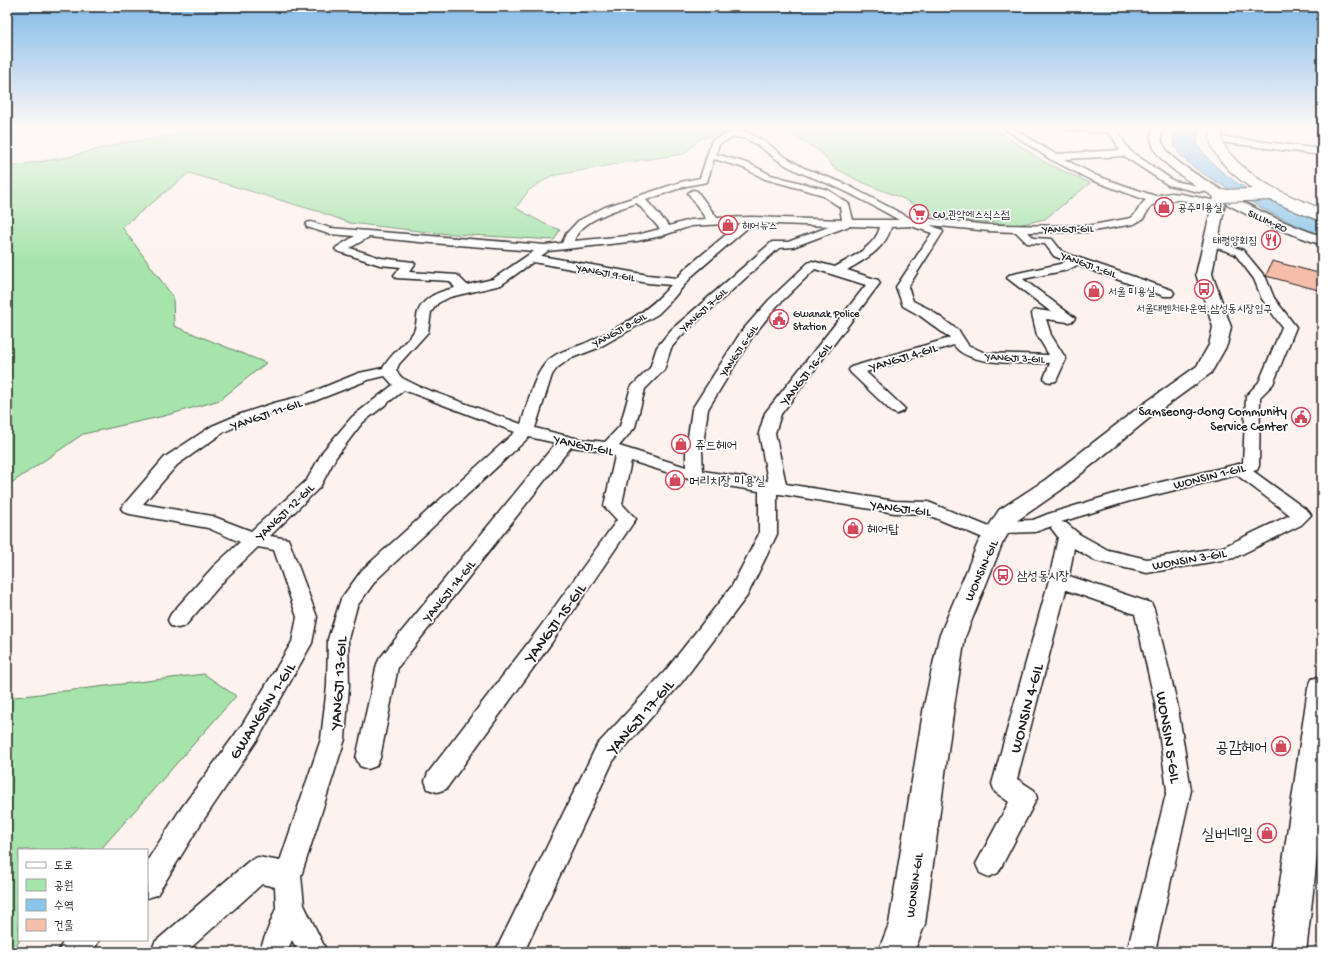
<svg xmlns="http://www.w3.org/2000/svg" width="1329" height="959" viewBox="0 0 1329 959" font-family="'Gochi Hand','Poor Story',sans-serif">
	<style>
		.green { fill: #a7e4ac; stroke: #628064 }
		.water { fill: #8ac4e9; stroke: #5e8197 }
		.building { fill: #f6beaa; stroke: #1c1c1c }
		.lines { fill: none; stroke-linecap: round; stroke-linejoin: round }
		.street-casing { stroke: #1c1c1c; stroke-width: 3 }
		.secondary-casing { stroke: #1c1c1c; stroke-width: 3 }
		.street { fill: #fff; fill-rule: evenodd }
		.secondary { fill: #fff; fill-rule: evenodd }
		.secondary-bridge-casing { stroke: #1c1c1c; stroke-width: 14; stroke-linecap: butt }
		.secondary-bridge { stroke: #fff; stroke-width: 12 }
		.labels { text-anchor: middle; stroke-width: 3.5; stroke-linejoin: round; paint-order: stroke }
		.far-poi-label { font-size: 11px; fill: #1c1c1c; stroke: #fff; text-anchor: start }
		.far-street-label { font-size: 11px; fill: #1c1c1c; stroke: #fff }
		.street-label { font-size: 13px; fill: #1c1c1c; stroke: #fff }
		.poi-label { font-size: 13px; fill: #1c1c1c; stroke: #fff; text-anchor: start }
		.near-street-label { font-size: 16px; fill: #1c1c1c; stroke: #fff }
		.near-poi-label { font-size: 16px; fill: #1c1c1c; stroke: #fff; text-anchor: end }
	</style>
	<rect width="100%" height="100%" fill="#fdf2ee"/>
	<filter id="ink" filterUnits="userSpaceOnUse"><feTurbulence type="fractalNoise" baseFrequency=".025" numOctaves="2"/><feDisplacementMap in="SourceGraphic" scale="8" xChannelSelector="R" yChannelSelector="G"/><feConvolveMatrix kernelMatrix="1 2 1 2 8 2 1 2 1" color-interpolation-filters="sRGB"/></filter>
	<g filter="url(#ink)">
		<path class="green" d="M206,127H739L700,139L684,154L628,162L551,176L529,190L516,208L543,223L560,230L554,240L437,233L350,223L320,212L189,173L122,227L173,297L174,326L266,363L220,400L164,416L83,434L7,486V167L68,157L122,143L171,136Z
			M782,127H992L1046,163L1090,183L1045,219L1018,225L938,218L904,199L859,181L833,167L822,153Z
			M204,674L236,696L100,850H19V940H20L10,952H7V698Z"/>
		<path class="water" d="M1177,127H1202L1199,130L1197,143C1221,185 1279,205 1322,222V235C1285,222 1253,204 1220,184C1206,175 1186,165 1177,150C1172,142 1173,135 1177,127Z"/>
		<path class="building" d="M1272,261L1322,274V291L1266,276Z"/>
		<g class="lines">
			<g class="street-casing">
				<path id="street" d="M1002,127H1011L1055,154L1120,150L1110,133L1067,130L1063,127L1107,128V127H1115L1130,151L1174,181L1203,187L1204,189L1203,191L1199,192L1168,185L1124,156L1064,159L1097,176L1155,196L1171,193L1181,194L1222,202L1223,204L1222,206L1218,207L1181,200H1162L1151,206L1143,219L1134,224L1087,232H1028L1034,238L1052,239L1062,252L1172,290L1174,293L1172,296H1164L1077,265L1068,270L1023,279L1075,318L1073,321L1068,322L1046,319L1051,335L1066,359L1056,381L1051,382L1046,381L1044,378L1050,363C1025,362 969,368 954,345L866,372L902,406L905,409L902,412L897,414L892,412L851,373L849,370L851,367L950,338L919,315L903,306L896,287L932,233L911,226L891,227C886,249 864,260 847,270L878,280L880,283L781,414L775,433L786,484L895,501L928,502L992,528L995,523L1001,521L1033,520L1048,514L1127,490L1243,463L1246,396L1259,382L1282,327L1262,299L1254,279L1235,254L1206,244L1204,242L1210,239L1243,250L1266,278L1274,298L1296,327L1273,384L1260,397L1259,466L1257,470L1253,471L1308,511L1311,515L1301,525L1234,558L1147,573L1096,561L1074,548L1069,576L1151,603L1154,609L1177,703L1191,790L1155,952H1127L1167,790L1155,703L1135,614L1066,590L1017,779L1034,790L1037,798L998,873L989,877L980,873L976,864L1009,802L995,792L992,784L1049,580L1058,537L1051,528L1052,526L1035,532L1003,533L1004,536L1001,541L995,543L926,514L895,513L780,494H777V534L747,596L682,682L613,761L524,952H495L597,745L666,670L732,586L759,534V491L695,481L631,461L622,504L636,519L633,523L552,642L446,789L437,792L428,789L425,781L428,773L538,630L617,520L604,506L615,456L596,450L571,447L398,667L380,758L376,766L368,769L360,766L356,758L377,664L380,658L556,443L529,437L376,580L357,606L348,639L349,686L345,739L301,876L304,905L327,952H298L292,940L287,952H259L276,908L275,887L262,884L186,952H151L155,942L249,861L258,857L280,861L321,739L327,686L328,639L341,599L362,570L515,432L404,390L362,423L336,457L320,487L270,536L288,539L290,544L317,617L312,643L258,739L198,828L157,895L147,898V861L180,810L242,725L292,642L297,617L274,550L258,547L227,577L185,626L178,628L171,626L168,620L171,614L213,567L240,542L208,528L130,514L124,512L121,508L165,457L212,426L238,415L274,403L302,396L359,373L383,368C391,354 404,345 413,333C417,327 416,318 418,312C424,296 441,291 455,288L450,281L396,278L394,275L401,267L380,265L337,251L335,249L337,247L355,236L329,234L307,227L306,225L307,223L311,222L330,228L545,245L562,243L566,234L578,221L605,207L681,182L700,178L712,140L734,131L747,132L767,143L782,155L804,168L843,183L914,220L931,219L989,225L1087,226L1131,218C1138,213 1139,205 1146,200L1091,180L1050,159ZM735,137C751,137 763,150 775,158C794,172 816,178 836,187C858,197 879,209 899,220H853L849,204L828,190L771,175L750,164L716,154L719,144ZM714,159L744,168L765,179L820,194L840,207L842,220L751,217L717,218L697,191L693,190L688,193L706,219L690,220L669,226L646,200L686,186L707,182ZM637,203L660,229L637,235L574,241C580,220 618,209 637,203ZM740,223L685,269L677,278L648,275L541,256L548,251L637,241L661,236L691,226ZM753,223L831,226L788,242H772L671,330L657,347L650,368L631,387L620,426L605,442L579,439L535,428L552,375L557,368L569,359L598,348L658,314L669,303L693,275ZM930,225L989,231L1016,232L1027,243L1045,244L1054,256L1066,261L1060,264L1009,275L1007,278L1051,312L1038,310L1033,311L1032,314L1037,335L1049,355L985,353L968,345L959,331L929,309L913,301L908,287L943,232L942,230ZM849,226L880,227C875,247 852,257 835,267L812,261L808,263L769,300L741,332L692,409L686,451V467L619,446L635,427L645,389L664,370L671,348L681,336L779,248L793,247ZM369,237L419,242L534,251L493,279L467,285L457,275L409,272L415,264L413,262L381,258L350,248ZM533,262L648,283L671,285C649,311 620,328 588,342C575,348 555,351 545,364C532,380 528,404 521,424L420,387L402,378L396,371L399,364L428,332L431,312L438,303L450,297L501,285ZM815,269L866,285L765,413L759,433L768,481L703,471L702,451L708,409L752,337L777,306ZM385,376L393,385L352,417L323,451L307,480L251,531L212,516L143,504L177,465L224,432L248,421L284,409L312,402L368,380ZM1237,475L1290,515L1223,547L1147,559L1108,550L1079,534L1066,523L1061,522L1130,501Z
					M1215,136L1322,149V155L1212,141L1211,139Z
					M64,940H99L93,952H58Z"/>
			</g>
			<g class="secondary-casing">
				<path id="secondary" d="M1154,127H1164C1162,132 1160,138 1163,144C1169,158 1187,168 1199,176C1238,201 1278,222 1322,236V245L1267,225L1225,203L1212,274L1231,327L1227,345L1211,373L1152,416L1061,490L1015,522L1002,544L965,637L954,706L925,924L914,952H878L889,924L924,706L939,637L978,543L999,510L1045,480L1138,408L1197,366L1209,345L1213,327L1196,274L1214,197C1195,184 1138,155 1154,127Z
					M1322,676V814L1306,952H1270L1308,688L1312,679Z"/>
			</g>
			<use href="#street" class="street"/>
			<use href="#secondary" class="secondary"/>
			<g class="secondary-bridge-casing">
				<path id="secondary-bridge" d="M1219,127C1212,138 1218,148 1225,157C1250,187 1287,202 1322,215
					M1221,196L1274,194"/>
			</g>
			<use href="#secondary-bridge" class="secondary-bridge"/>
		</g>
	</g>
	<linearGradient id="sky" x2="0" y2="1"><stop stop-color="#82bae8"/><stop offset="0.49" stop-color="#fef9f7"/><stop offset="1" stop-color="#fef9f7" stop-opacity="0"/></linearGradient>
	<rect width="1329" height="261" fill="url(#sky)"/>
	<defs>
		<g id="shop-ring" transform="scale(1)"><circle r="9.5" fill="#fff" stroke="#d1495b" stroke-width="1.5"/><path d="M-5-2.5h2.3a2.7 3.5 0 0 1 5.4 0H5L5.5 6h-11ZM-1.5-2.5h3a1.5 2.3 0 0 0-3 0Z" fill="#d1495b"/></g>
		<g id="supermarket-ring" transform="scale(1)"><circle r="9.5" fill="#fff" stroke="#d1495b" stroke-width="1.5"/><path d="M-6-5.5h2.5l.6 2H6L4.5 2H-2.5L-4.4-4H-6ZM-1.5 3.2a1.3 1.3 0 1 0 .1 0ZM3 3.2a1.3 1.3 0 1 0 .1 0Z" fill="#d1495b"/></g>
		<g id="restaurant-ring" transform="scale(1)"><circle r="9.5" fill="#fff" stroke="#d1495b" stroke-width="1.5"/><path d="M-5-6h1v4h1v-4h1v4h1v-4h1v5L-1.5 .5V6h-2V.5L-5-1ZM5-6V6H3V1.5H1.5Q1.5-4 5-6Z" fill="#d1495b"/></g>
		<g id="bus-ring" transform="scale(1)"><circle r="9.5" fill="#fff" stroke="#d1495b" stroke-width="1.5"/><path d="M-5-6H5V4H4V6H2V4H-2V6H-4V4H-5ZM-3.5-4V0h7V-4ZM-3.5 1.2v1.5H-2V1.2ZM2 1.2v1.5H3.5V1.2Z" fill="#d1495b"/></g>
		<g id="civic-ring" transform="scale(1)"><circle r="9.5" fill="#fff" stroke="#d1495b" stroke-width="1.5"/><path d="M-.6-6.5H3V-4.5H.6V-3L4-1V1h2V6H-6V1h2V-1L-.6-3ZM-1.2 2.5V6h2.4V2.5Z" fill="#d1495b"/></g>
	</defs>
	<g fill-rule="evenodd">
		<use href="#shop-ring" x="1164" y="207"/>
		<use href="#supermarket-ring" x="919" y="214"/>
		<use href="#shop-ring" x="728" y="225"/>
		<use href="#restaurant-ring" x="1271" y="240"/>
		<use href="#bus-ring" x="1204" y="289"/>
		<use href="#shop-ring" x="1094" y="291"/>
		<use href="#civic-ring" x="779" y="319"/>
		<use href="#civic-ring" x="1301" y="417"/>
		<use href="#shop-ring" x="681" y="444"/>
		<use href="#shop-ring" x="675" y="480"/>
		<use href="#shop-ring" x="853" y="528"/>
		<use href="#bus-ring" x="1003" y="575"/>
		<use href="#shop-ring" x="1281" y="746"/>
		<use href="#shop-ring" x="1267" y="833"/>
	</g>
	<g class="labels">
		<g class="far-poi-label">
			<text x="1178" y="211">공주미용실</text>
			<text x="933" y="218">CU 관악에스식스점</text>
			<text x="742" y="229">헤어뉴스</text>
			<text x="1257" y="244" text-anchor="end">태평양회집</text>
			<text x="1108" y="295">서울 미용실</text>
			<text x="1204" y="312" text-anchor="middle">서울대벤처타운역.삼성동시장입구</text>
			<text x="793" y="317">Gwanak Police<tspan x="793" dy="13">Station</tspan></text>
		</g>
		<g class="far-street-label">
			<text transform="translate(1268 220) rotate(24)" y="4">SILLIM-RO</text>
			<text transform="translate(1068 228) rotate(-1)" y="4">YANGJI-GIL</text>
			<text transform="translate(1089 264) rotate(20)" y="4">YANGJI 1-GIL</text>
			<text transform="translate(606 272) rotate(10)" y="4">YANGJI 9-GIL</text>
			<text transform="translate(703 309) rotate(-42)" y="4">YANGJI 7-GIL</text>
			<text transform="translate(619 329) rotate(-29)" y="4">YANGJI 8-GIL</text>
			<text transform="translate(738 350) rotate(-56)" y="4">YANGJI 6-GIL</text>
			<text transform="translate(1015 357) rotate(3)" y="4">YANGJI 3-GIL</text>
		</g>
		<g class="street-label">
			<text transform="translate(903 356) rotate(-17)" y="5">YANGJI 4-GIL</text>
			<text transform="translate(805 373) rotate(-52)" y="5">YANGJI 16-GIL</text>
			<text transform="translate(266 413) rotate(-19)" y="5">YANGJI 11-GIL</text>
			<text transform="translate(584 444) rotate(12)" y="5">YANGJI-GIL</text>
			<text transform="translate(1209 475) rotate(-14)" y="5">WONSIN 1-GIL</text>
			<text transform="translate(901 507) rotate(7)" y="5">YANGJI-GIL</text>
			<text transform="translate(284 511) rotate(-44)" y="5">YANGJI 12-GIL</text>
			<text transform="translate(1189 558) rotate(-10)" y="5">WONSIN 3-GIL</text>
			<text transform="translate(980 570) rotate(-66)" y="5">WONSIN-GIL</text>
			<text transform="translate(448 590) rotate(-51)" y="5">YANGJI 14-GIL</text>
			<text transform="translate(913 885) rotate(-82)" y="5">WONSIN-GIL</text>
		</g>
		<g class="poi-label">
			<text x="1287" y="415" text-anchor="end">Samseong-dong Community<tspan x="1287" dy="15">Service Center</tspan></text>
			<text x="695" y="449">쥬드헤어</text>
			<text x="689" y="485">머리치장 미용실</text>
			<text x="867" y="533">헤어탑</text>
			<text x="1017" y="580">삼성동시장</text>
		</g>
		<g class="near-street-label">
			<text transform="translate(554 622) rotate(-54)" y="6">YANGJI 15-GIL</text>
			<text transform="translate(337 683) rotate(-86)" y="6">YANGJI 13-GIL</text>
			<text transform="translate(1025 708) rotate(-75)" y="6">WONSIN 4-GIL</text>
			<text transform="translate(261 710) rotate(-58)" y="6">GWANGSIN 1-GIL</text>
			<text transform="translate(639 716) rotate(-49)" y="6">YANGJI 17-GIL</text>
			<text transform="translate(1170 737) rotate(81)" y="6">WONSIN 5-GIL</text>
		</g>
		<g class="near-poi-label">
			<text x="1267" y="752">공감헤어</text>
			<text x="1253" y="839">실버네일</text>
		</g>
	</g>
	<rect width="1329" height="959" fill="none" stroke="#fff" stroke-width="24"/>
	<rect x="12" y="12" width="1305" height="935" fill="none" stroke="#1c1c1c" stroke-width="1.5" filter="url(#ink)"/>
	<rect x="18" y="849" width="130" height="92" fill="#ffffff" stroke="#a4a4a4"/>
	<rect x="26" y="862" width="20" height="6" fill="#ffffff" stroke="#a4a4a4"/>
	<text x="54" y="869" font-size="12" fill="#1c1c1c">도로</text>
	<rect x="26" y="879" width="20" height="12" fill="#a7e4ac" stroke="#a4a4a4"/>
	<text x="54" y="889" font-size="12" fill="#1c1c1c">공원</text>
	<rect x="26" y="899" width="20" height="12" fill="#8ac4e9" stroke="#a4a4a4"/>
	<text x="54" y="909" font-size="12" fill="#1c1c1c">수역</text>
	<rect x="26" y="919" width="20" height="12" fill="#f6beaa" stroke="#a4a4a4"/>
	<text x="54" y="929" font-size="12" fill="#1c1c1c">건물</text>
</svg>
